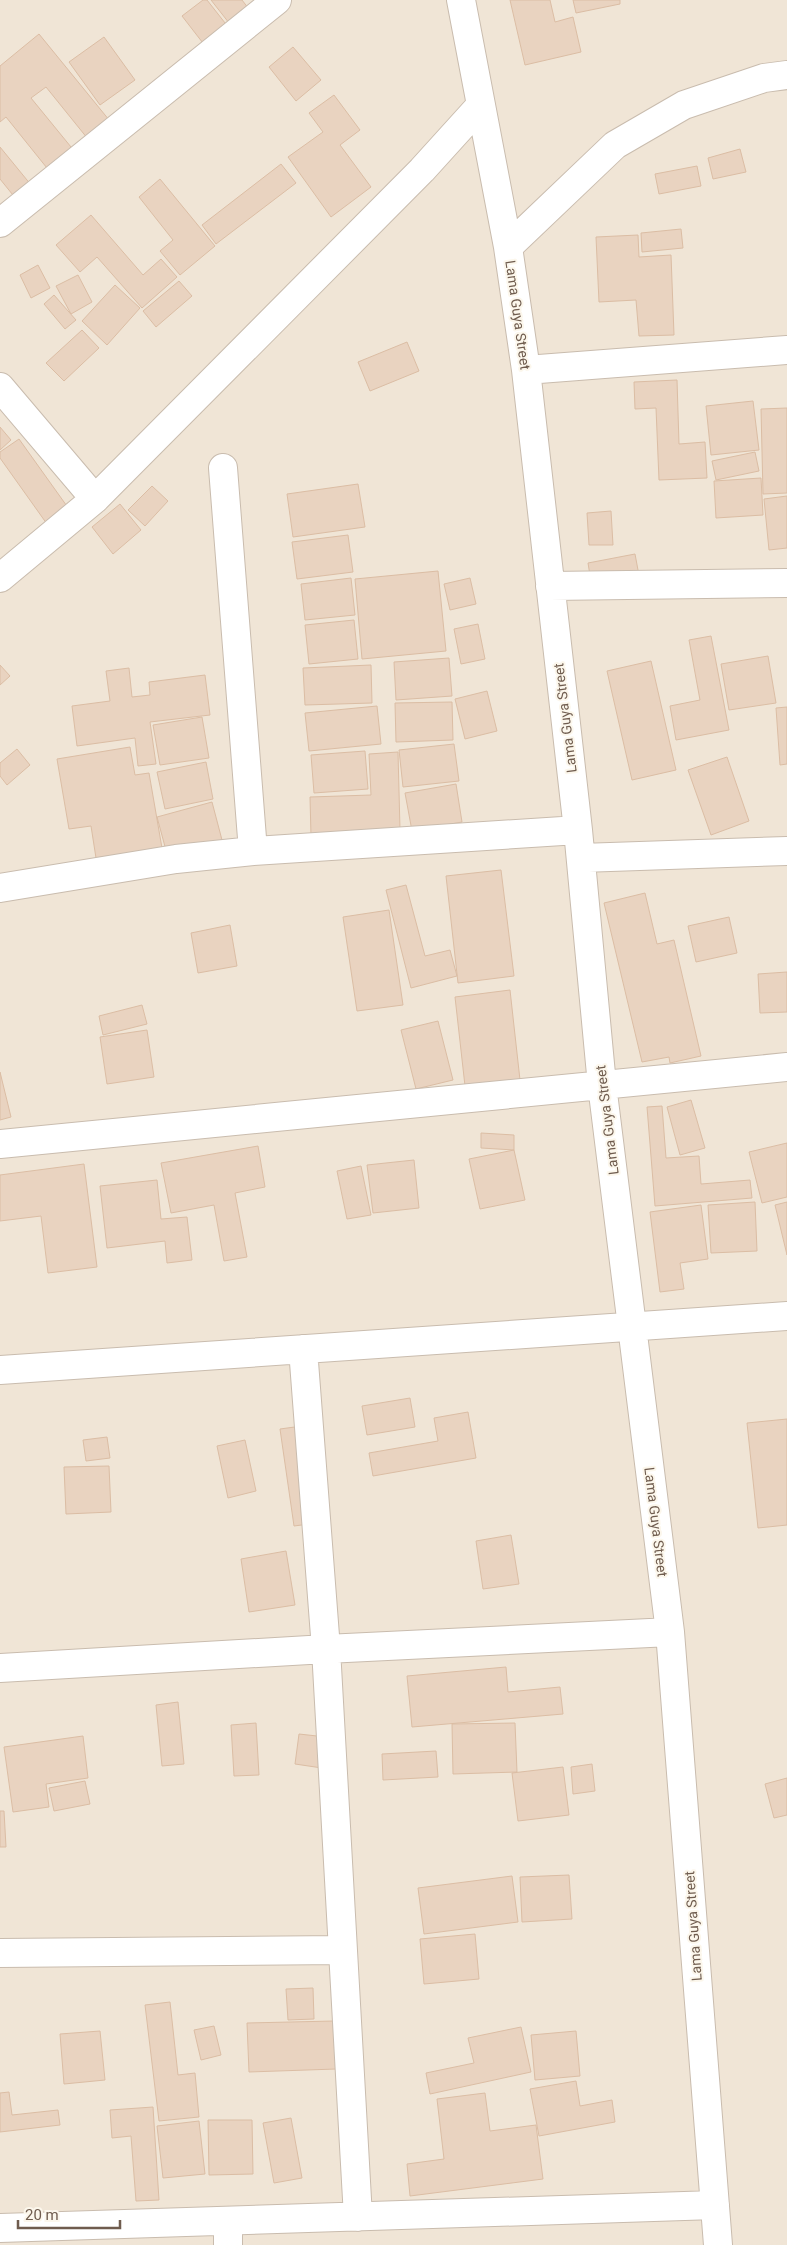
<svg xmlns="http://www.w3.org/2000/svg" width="787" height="2245" viewBox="0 0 787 2245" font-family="Roboto,sans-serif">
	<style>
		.residential { fill: #f0e5d6 }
		.building { fill: #e9d3c0; stroke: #dbbda4 }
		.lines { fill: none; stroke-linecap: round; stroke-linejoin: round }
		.minor-casing { stroke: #c9bcae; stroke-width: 30 }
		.minor { stroke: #fff; stroke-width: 28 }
		.labels { text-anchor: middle; stroke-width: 4; stroke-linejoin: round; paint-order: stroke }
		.street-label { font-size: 14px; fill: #6f5c4e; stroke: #fcf7ec }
	</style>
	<rect width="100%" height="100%" fill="#f9f3e6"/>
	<path class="residential" d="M0,0H787V2245H0Z"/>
	<path class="building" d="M203,0H207L229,28L206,47L182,16Z
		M211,0H242L252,13L233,28Z
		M510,0H550L555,22L573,17L581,52L525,65Z
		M573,0H620V4L576,13Z
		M39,34L114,126L92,144L46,87L31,98L80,158L55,178L6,117L0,122V66Z
		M104,37L135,80L100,105L69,62Z
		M293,47L321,80L296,101L269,67Z
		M334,95L360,130L340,145L371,187L331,217L288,157L323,132L309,113Z
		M0,147L36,191L21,205L0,179Z
		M740,149L746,172L713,179L708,158Z
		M281,164L296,183L216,244L202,225Z
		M697,166L701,186L659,194L655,174Z
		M160,179L215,246L180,275L160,251L173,240L139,197Z
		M91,215L143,275L161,259L177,277L142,308L97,257L80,272L56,245Z
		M681,229L683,248L642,252L641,233Z
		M638,235L639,257L671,255L674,335L639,336L636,300L599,302L596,237Z
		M38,265L50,288L31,298L20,275Z
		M78,275L92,302L71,314L56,286Z
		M179,281L192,296L156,327L143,311Z
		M115,285L140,308L107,345L82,321Z
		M54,295L76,320L65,329L44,304Z
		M82,330L99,348L64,381L46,363Z
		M407,342L419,371L370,391L358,362Z
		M677,380L679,444L705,442L707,478L659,480L656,408L635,409L634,382Z
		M753,401L759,450L711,455L706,406Z
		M787,408V493L763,494L761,409Z
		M0,427L11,440L0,450Z
		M19,439L69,509L47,524L0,458V452Z
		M755,452L759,471L716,480L712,461Z
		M761,478L763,515L716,518L714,481Z
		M358,484L365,527L293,537L287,494Z
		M152,486L168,501L145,526L128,510Z
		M787,496V548L769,550L764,499Z
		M120,504L141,530L113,554L92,527Z
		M611,511L613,545H589L587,513Z
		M348,535L353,572L297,579L292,542Z
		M635,554L641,586L593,594L588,563Z
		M438,571L446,651L362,659L355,579Z
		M351,578L355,615L305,620L301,584Z
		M470,578L476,604L450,610L444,584Z
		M354,620L358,659L309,664L305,625Z
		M478,624L485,659L461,664L454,629Z
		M711,636L729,730L676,740L670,706L700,700L689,640Z
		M768,656L776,703L729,710L721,664Z
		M449,658L452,696L396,700L394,662Z
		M651,661L676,770L632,780L607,671Z
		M0,665L10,676L0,685Z
		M371,665L372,703L305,705L303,668Z
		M129,668L132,697L150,695L149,682L205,675L210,715L150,722L156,764L138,766L135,738L77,746L72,706L110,701L106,671Z
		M487,691L497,731L465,739L455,699Z
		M452,702L453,740L396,742L395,703Z
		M377,706L381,744L309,751L305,713Z
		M787,707V764L780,765L776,708Z
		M202,717L209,758L160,765L153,725Z
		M454,744L459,781L403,787L399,750Z
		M130,747L135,775L149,773L162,848L96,858L91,826L69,829L57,759Z
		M17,749L30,765L7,785L0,776V763Z
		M365,751L368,789L314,793L311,755Z
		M398,752L400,830L311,836L310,797L371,795L369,754Z
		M727,757L749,821L711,835L688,770Z
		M206,762L213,799L165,809L157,772Z
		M456,784L462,822L412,831L405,793Z
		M212,802L222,840L167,854L157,817Z
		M501,870L514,976L458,983L446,876Z
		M406,885L425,956L450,950L457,976L411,988L386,890Z
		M645,893L657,944L674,940L701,1056L670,1063L669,1057L642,1062L604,903Z
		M389,910L403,1005L357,1011L343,917Z
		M729,917L737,953L696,962L688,926Z
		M230,925L237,966L198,973L191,933Z
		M787,972V1012L760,1013L758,974Z
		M510,990L520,1080L465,1086L455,997Z
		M142,1005L147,1024L103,1035L99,1016Z
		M438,1021L453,1080L416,1089L401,1030Z
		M147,1030L154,1077L107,1084L100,1037Z
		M0,1072L11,1117L0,1120Z
		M691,1100L705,1148L680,1155L667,1107Z
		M662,1106L666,1158L699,1156L701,1184L750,1180L752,1198L655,1206L647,1107Z
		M481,1133L514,1135V1150L481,1148Z
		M787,1143V1197L762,1203L749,1152Z
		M258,1146L265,1187L235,1193L247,1257L224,1261L214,1205L171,1213L161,1163Z
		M514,1150L525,1200L480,1209L469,1159Z
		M414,1160L419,1208L373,1213L367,1165Z
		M84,1164L97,1267L48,1273L41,1216L0,1221V1175Z
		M361,1166L371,1215L347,1219L337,1171Z
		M157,1180L161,1219L187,1217L192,1260L167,1263L165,1241L107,1248L100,1186Z
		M755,1202L757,1251L711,1253L708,1205Z
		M787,1202V1255L775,1205Z
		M701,1205L708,1259L680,1263L684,1289L660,1292L650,1212Z
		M410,1398L415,1427L367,1435L362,1406Z
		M468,1412L476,1458L373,1476L369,1453L438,1441L434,1418Z
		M787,1419V1525L758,1528L747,1423Z
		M302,1426L317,1523L294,1526L280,1429Z
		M107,1437L110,1458L86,1461L83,1440Z
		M245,1440L256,1491L228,1498L217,1446Z
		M109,1466L111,1512L66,1514L64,1467Z
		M511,1535L519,1584L483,1589L476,1541Z
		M286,1551L295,1605L249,1612L241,1559Z
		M506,1667L508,1692L560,1687L563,1714L412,1727L407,1676Z
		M178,1702L184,1764L162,1766L156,1705Z
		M256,1723L259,1775L234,1776L231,1725Z
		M515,1723L517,1772L453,1774L452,1724Z
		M299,1734L326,1737L322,1768L295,1764Z
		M83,1736L88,1778L46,1784L49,1807L13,1812L4,1747Z
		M436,1751L438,1777L383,1780L382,1754Z
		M592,1764L595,1791L573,1794L571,1767Z
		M563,1767L569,1815L518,1821L512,1773Z
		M787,1778V1815L774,1818L765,1784Z
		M85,1781L90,1804L54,1811L49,1788Z
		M0,1811H4L6,1847H0Z
		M569,1875L572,1919L522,1922L520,1877Z
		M512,1876L518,1922L424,1934L418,1888Z
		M475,1934L479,1979L424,1984L420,1939Z
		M313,1988L314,2019L288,2020L286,1989Z
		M170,2002L178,2075L195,2073L199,2117L159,2121L145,2005Z
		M334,2021L336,2069L249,2072L247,2023Z
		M214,2026L221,2055L201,2060L194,2030Z
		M521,2027L531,2072L430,2094L426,2073L474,2063L468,2038Z
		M100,2031L105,2080L64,2084L60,2034Z
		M576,2031L580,2076L535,2080L531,2035Z
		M576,2081L580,2106L612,2100L615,2122L539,2136L530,2089Z
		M9,2092L12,2115L58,2110L60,2125L0,2132V2093Z
		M485,2093L490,2131L536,2125L543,2179L410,2196L407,2164L444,2159L437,2099Z
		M153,2107L159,2200L136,2201L131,2136L112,2138L110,2110Z
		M291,2118L302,2178L274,2183L263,2123Z
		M208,2120H252L253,2174L209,2175Z
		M199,2121L205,2174L163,2178L157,2126Z"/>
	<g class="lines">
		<g class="minor-casing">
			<path id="minor" d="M461,0L508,247L526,370L578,830L602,1085L670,1632L718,2245
				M0,223L277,0
				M508,247L615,145L684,105L764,78L787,75
				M526,370L787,350
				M0,387L95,499
				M223,468L253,851
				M0,578L95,499L422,170L480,106
				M550,586L787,583
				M581,858L787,851
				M0,888L176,859L253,851L578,830
				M0,1144L787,1067
				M303,1349L326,1649L358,2217
				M0,1370L787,1316
				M0,1668L326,1649L670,1632
				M0,1953L342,1950
				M228,2221V2245
				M0,2228L715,2205"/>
		</g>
		<use href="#minor" class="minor"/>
	</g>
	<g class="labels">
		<g class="street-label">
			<text transform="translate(518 315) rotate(82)" y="5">Lama Guya Street</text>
			<text transform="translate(565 718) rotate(-97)" y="5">Lama Guya Street</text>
			<text transform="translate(607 1120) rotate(-97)" y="5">Lama Guya Street</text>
			<text transform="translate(656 1522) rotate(83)" y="5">Lama Guya Street</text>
			<text transform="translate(693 1926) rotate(-94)" y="5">Lama Guya Street</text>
		</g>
	</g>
	<path d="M18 2220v8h102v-8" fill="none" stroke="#6f5c4e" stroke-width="2.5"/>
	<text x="25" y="2220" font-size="15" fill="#6f5c4e" stroke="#fcf7ec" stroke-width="4" paint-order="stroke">20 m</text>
</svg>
